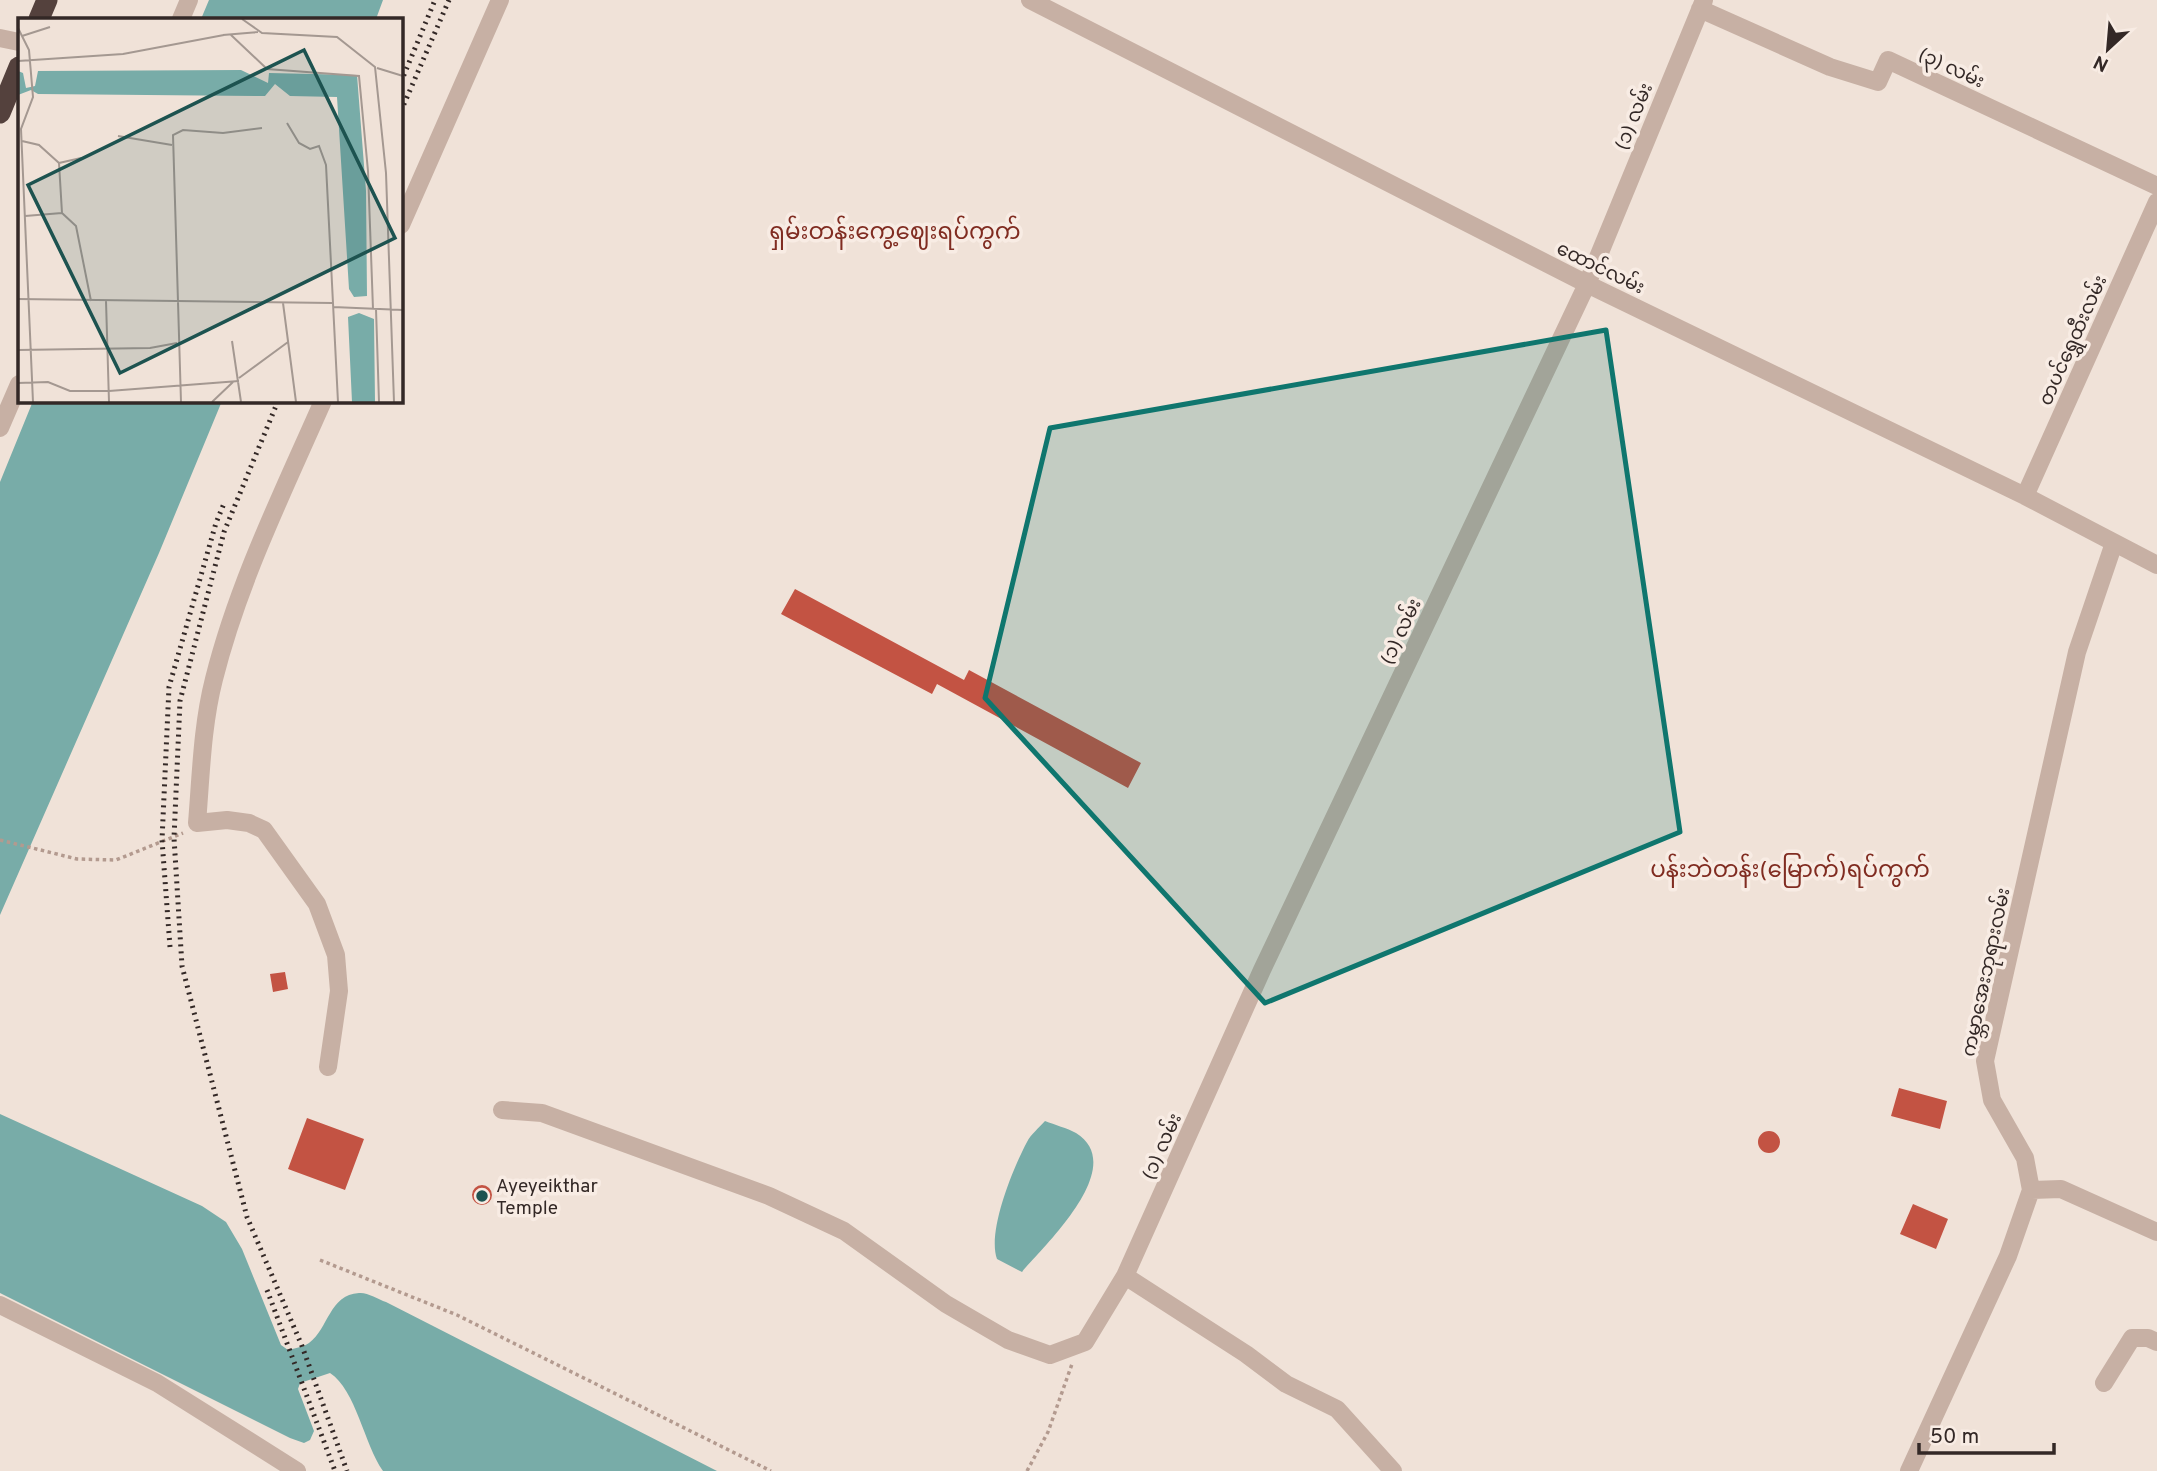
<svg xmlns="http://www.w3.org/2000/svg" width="2157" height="1471" viewBox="0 0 2157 1471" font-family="Overpass,'Noto Sans Myanmar',sans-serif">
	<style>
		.water { fill: #78aca8 }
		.building { fill: #c35343 }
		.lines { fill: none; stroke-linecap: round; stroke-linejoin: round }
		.path { stroke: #b39a8f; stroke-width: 3.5; stroke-dasharray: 3.5 3.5; stroke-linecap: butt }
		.minor { stroke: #c7b0a4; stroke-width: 18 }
		.highway { stroke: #54413d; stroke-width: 21 }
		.rail { stroke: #332826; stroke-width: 5; stroke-dasharray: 2 5; stroke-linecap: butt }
		.marked { fill: #0f766e; fill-opacity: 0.2; stroke: #0f766e; stroke-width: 5; stroke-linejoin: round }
		.poi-dot { fill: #1d5350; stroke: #f8ece4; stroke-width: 2.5 }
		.labels { text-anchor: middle; stroke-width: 7; stroke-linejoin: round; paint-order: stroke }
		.street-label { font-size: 19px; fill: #332826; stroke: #f8ece4 }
		.poi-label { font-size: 19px; fill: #332826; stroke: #f8ece4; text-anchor: start }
		.quarter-label { font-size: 23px; fill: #802c21; stroke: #f8ece4 }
		.inset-road { fill: none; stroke: #a49891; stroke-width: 2 }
		.view { fill: #1d5350; fill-opacity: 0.15; stroke: #1d5350; stroke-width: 3.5 }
		.inset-edge { fill: none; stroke: #332826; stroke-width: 3.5 }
	</style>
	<rect width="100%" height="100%" fill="#f0e2d8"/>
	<path class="water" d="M209,0H383L376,19H201Z
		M33,401H222L159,553L0,915V482Z
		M0,1114L202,1206L226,1222L242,1249L281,1345L288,1350C295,1348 304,1347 309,1343C329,1328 329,1295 359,1293C367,1292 378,1299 386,1302L717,1471H383C364,1444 356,1390 330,1373L300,1383L298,1389L314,1431L310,1440L304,1443L290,1438L0,1293Z
		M1045,1121C1055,1125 1067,1128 1076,1133C1129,1166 1046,1244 1022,1272L997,1259C987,1232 1013,1168 1027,1142C1031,1134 1039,1128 1045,1121Z"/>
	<path class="building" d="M795,589L964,680L969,670L1141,763L1128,788L937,684L932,694L781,614Z
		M285,972L288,989L273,992L270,974Z
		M1899,1088L1947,1101L1940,1129L1891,1116Z
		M307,1118L364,1139L345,1190L288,1169Z
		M1758 1142a11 11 0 1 1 22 0a11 11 0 1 1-22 0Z
		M472 1195a10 10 0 1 1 20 0a10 10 0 1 1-20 0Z
		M1913,1204L1948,1219L1936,1249L1900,1234Z"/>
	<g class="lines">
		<path class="path" d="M0,840L77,859L116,860L183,833
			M320,1260L457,1315L771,1471
			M1027,1471L1048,1432L1072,1364"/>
		<path class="minor" d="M1030,0L1587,284L2025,496L2157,565
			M1700,9L1830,67L1878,82L1888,60L2157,186
			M181,19L189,0
			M0,38L19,42
			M401,225L500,0
			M323,401C283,492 238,583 214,679C202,726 201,775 197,823L227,820L249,823L264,830L317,904L336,955L339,991L328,1067
			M0,428L19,384
			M2025,496L2157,202
			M502,1110L542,1113L769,1196L844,1231L946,1304L1008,1340L1050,1355L1085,1342L1125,1276L1262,970L1587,284L1704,0
			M2031,1190L2061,1189L2157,1232
			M1125,1276L1246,1354L1286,1384L1337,1409L1393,1471
			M0,1305L157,1383L297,1471
			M2104,1383L2132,1338H2148L2157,1342
			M1909,1471L2008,1256L2031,1190L2025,1158L1992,1100L1985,1061L2077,652L2114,543"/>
		<path class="highway" d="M39,19L47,0
			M0,113L19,67"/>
		<path class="rail" d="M401,82L435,0
			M401,111L449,0
			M278,401L224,532L180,701L174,838L182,966L247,1217L302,1346L347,1471
			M170,947L162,840L169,687L216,523L225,501
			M267,1290L335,1471"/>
	</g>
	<path class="marked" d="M1606,330L1680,832L1265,1003L985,698L1050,428Z"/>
	<circle class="poi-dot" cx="482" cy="1196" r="7"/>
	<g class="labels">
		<g class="street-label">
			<text transform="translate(1952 67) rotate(25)" y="7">(၃) လမ်း</text>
			<text transform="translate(1633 116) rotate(-68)" y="7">(၁) လမ်း</text>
			<text transform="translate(1601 267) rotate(26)" y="7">ထောင်လမ်း</text>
			<text transform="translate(2072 340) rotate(-66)" y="7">တပင်ရွှေထီးလမ်း</text>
			<text transform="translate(1400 631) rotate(-65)" y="7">(၁) လမ်း</text>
			<text transform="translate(1985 972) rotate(-78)" y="7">ကမ္ဘာအေးဘုရားလမ်း</text>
			<text transform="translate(1161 1146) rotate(-66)" y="7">(၁) လမ်း</text>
		</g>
		<g class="poi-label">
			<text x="496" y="1192">Ayeyeikthar<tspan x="496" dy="22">Temple</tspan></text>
		</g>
		<g class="quarter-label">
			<text x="895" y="239">ရှမ်းတန်းကွေ့ဈေးရပ်ကွက်</text>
			<text x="1790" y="877">ပန်းဘဲတန်း(မြောက်)ရပ်ကွက်</text>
		</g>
	</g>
	<g transform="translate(18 18)">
		<rect width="385" height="385" fill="#f0e2d8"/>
		<path d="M223,52L250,65L251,55L339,57L348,173L349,278L336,279L331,271L319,79L272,78L257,66L247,78L20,76L13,72L0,77V53L5,55L8,70L17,68L20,53ZM341,295L356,301L357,384H334L330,299Z" fill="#78aca8"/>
		<path class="inset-road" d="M224,1L244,15L319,19L357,49L368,155L376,384M0,10L11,32L15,79L3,111L15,384M205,17L240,14M213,17L249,51L341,58L350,153L355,291M4,18L32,9M0,43L105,36L206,17M359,50L385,58M269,105L281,125L292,131L301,128L308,147L320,384M100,118L154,127M4,123L21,127L41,145L44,195L58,208L73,283M41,145L63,140M7,198L44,195M0,281L314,285M88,283L91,384M265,285L278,384M315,289L385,292M358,291L361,384M214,323L223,384M0,332L132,330L159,325M221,360L270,324M0,365L30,364L52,373H91L221,363M163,384L155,117L165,112L205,115L244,110M194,384L215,364"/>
		<path class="view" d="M286,32L377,220L102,355L10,167Z"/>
		<rect width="385" height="385" class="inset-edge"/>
	</g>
	<g transform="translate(2108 49) rotate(206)" stroke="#f8ece4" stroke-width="5" paint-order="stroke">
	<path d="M0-5L12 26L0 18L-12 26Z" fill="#332826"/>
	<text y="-10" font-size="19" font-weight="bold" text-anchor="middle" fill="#332826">N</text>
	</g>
	<path d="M1919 1443v10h135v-10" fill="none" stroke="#332826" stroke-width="3.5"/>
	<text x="1930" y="1443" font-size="21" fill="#332826" stroke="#f8ece4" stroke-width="5" paint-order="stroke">50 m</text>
</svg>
